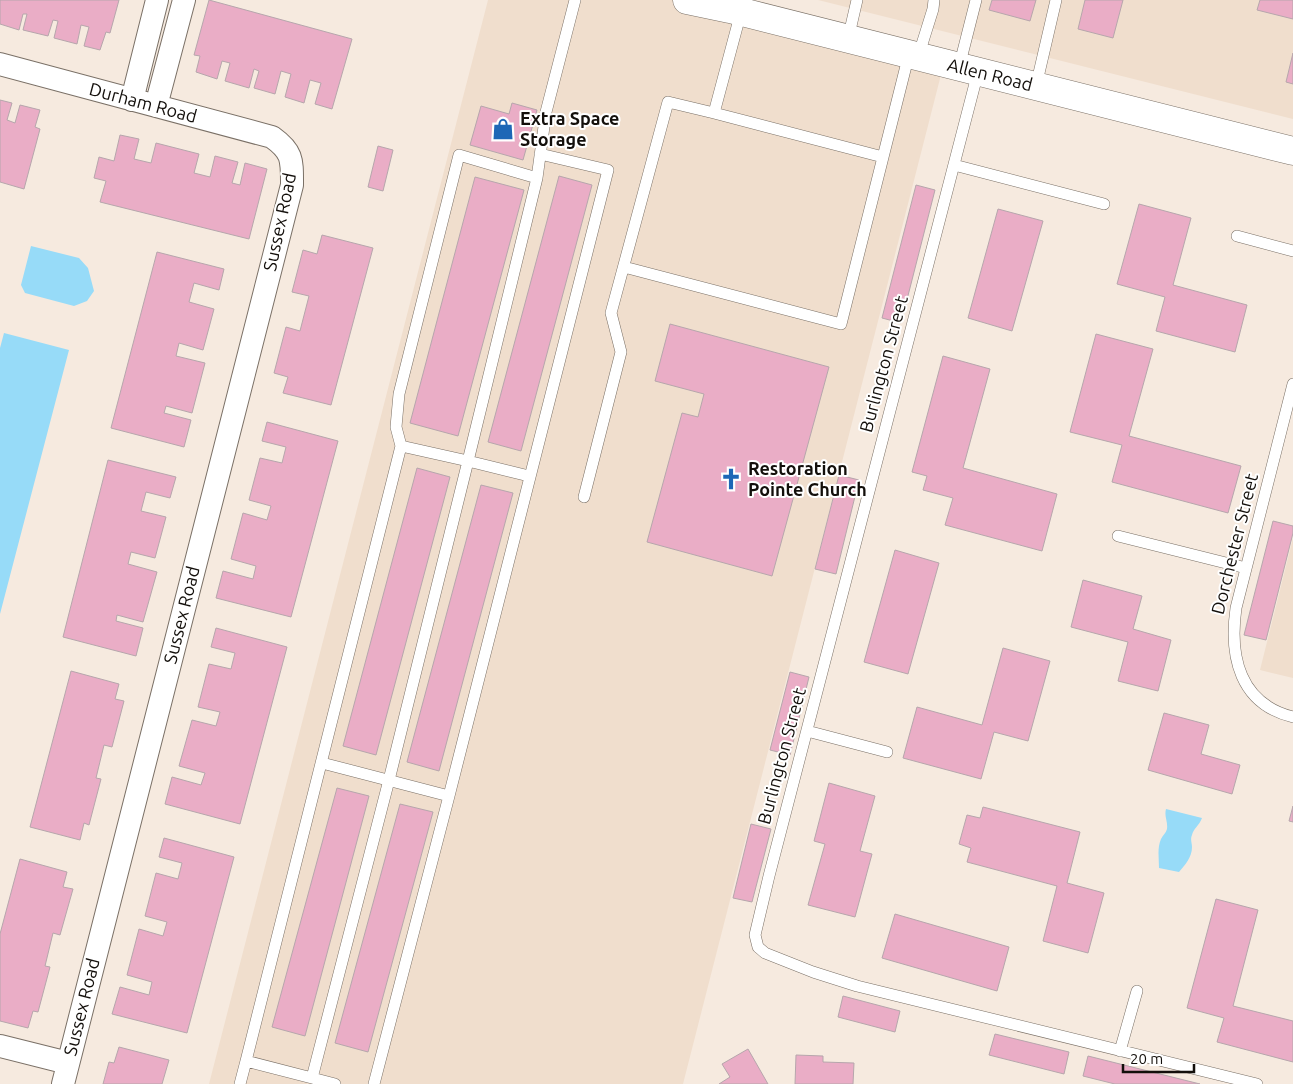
<svg xmlns="http://www.w3.org/2000/svg" width="1293" height="1084" viewBox="0 0 1293 1084" font-family="Ubuntu,sans-serif">
	<style>
		.built { fill: #f0decd }
		.water { fill: #97dbf8 }
		.building { fill: #eaadc6; stroke: #b6a6ac }
		.lines { fill: none; stroke-linecap: round; stroke-linejoin: round }
		.lane-casing { stroke: #7a7066; stroke-width: 12 }
		.street-casing { stroke: #7a7066; stroke-width: 24 }
		.secondary-casing { stroke: #7a7066; stroke-width: 29 }
		.lane { stroke: #fff; stroke-width: 11 }
		.street { stroke: #fff; stroke-width: 22 }
		.secondary { stroke: #fff; stroke-width: 28 }
		.labels { text-anchor: middle; stroke-width: 4; stroke-linejoin: round; paint-order: stroke }
		.street-label { font-size: 18px; fill: #130f0b; stroke: #fff }
		.poi-label { font-size: 18px; font-weight: bold; fill: #130f0b; stroke: #fff; text-anchor: start }
	</style>
	<rect width="100%" height="100%" fill="#f6eadf"/>
	<path class="built" d="M488,0H687L944,63L683,1084H209Z
		M818,0H1293V119Z
		M1293,538V678L1260,670Z"/>
	<path class="water" d="M31,246L79,258L88,268L94,291L87,301L74,306L25,293L21,285Z
		M4,333L69,350L0,614V348Z
		M1166,809L1202,818C1199,826 1193,829 1192,835C1190,839 1192,843 1192,847C1192,857 1185,865 1179,872L1159,868C1159,858 1157,848 1161,839C1163,835 1166,833 1167,829C1168,821 1164,817 1166,809Z"/>
	<path class="building" d="M0,0H119L110,33L106,32L100,50L84,46L89,27L81,25L77,44L54,38L58,21L53,20L48,36L23,30L27,14H23L19,30L0,24Z
		M209,0L352,39L332,109L315,104L321,83L310,80L304,103L285,97L291,74L281,71L275,94L254,88L259,71L254,69L249,88L225,81L230,63L222,61L217,79L196,72L200,56L194,55Z
		M992,0H1036L1030,21L989,10Z
		M1085,0H1123L1113,38L1078,29Z
		M1260,0H1293V19L1257,10Z
		M1293,53V84L1286,82Z
		M0,100L12,103L7,120L15,123L20,105L40,110L35,127L40,129L24,189L0,182Z
		M512,103L537,110L523,160L470,145L481,106L509,114Z
		M120,135L139,139L134,159L151,163L156,143L199,154L194,173L210,177L215,156L238,162L232,183L240,185L245,163L267,169L249,239L100,202L106,181L94,178L99,157L114,161Z
		M378,146L393,150L383,191L368,187Z
		M559,176L592,185L521,451L488,442Z
		M475,177L524,190L458,436L410,423Z
		M916,185L935,190L901,323L882,318Z
		M1139,204L1191,218L1173,285L1247,305L1235,352L1156,331L1165,297L1117,284Z
		M998,209L1043,221L1012,331L968,318Z
		M322,235L373,248L331,405L283,393L288,377L274,373L286,327L300,331L309,296L292,292L303,250L317,254Z
		M157,252L224,269L219,290L194,283L189,302L214,309L203,350L179,343L176,356L205,363L192,413L166,406L164,413L191,420L184,447L111,428Z
		M670,324L829,367L772,576L647,542L682,413L698,417L704,394L655,381Z
		M1096,334L1153,349L1129,436L1241,466L1228,513L1112,482L1122,445L1070,432Z
		M943,356L990,369L963,468L1057,494L1042,551L945,525L953,498L923,490L927,476L912,472Z
		M267,422L338,441L291,617L216,598L223,571L253,579L256,566L231,559L243,513L267,520L271,506L249,500L260,458L282,463L286,447L262,441Z
		M108,460L176,477L170,498L146,492L141,511L166,517L155,558L131,552L128,564L157,572L143,622L117,615L116,621L143,628L136,656L63,637Z
		M417,468L450,477L376,755L343,746Z
		M839,475L859,480L836,574L815,569Z
		M481,485L513,493L439,771L407,762Z
		M1273,521L1293,526V533L1266,640L1244,635Z
		M895,550L939,563L908,674L864,662Z
		M1083,580L1142,596L1133,629L1171,640L1158,691L1118,681L1128,642L1071,627Z
		M216,628L287,647L240,824L165,804L172,777L201,785L205,773L179,766L192,720L216,726L220,712L198,707L209,664L231,669L235,653L211,647Z
		M1003,648L1050,661L1028,741L994,732L981,779L903,758L917,707L982,725Z
		M71,671L119,684L115,699L124,701L112,747L104,745L96,778L101,779L89,825L84,823L80,840L30,827Z
		M790,672L809,677L790,755L770,750Z
		M1164,713L1209,725L1201,754L1240,765L1232,794L1148,770Z
		M829,783L875,796L860,851L872,854L855,917L808,905L825,844L814,841Z
		M337,788L369,796L305,1036L272,1027Z
		M400,804L433,812L368,1052L335,1043Z
		M1293,806V822L1289,821Z
		M983,807L1080,832L1067,883L1104,893L1088,953L1043,941L1057,886L967,862L971,848L959,844L967,815L980,818Z
		M751,824L771,829L752,902L733,898Z
		M164,838L234,857L187,1033L112,1014L120,987L149,995L152,982L127,975L139,929L163,936L167,922L145,916L156,873L178,879L182,863L159,857Z
		M20,859L67,872L63,887L73,889L60,935L53,933L45,966L50,967L38,1012L33,1011L28,1028L0,1021V934Z
		M1216,899L1258,910L1233,1006L1293,1021V1062L1217,1042L1224,1018L1187,1008Z
		M895,914L1009,947L997,991L882,958Z
		M843,996L900,1011L895,1032L838,1017Z
		M995,1034L1069,1052L1064,1074L989,1055Z
		M119,1047L169,1060L162,1084H103L109,1062L114,1063Z
		M748,1049L768,1084H719L730,1077L722,1064Z
		M796,1055L823,1056V1062L854,1063L853,1084H795Z
		M1088,1056L1200,1084H1115L1083,1076Z"/>
	<g class="lines">
		<g class="lane-casing">
			<path id="lane" d="M848,39L857,0
				M918,57L933,9L934,0
				M959,67L976,0
				M978,72L769,876L755,935L758,947L765,953L813,972L857,986L1257,1084
				M1036,86L1056,0
				M714,113L883,157
				M954,165L1104,204
				M537,178L459,155L399,394L396,427L401,446L246,1061L312,1078L389,780L468,461L537,178L546,112L575,0
				M1237,236L1293,251
				M624,267L841,324L909,54
				M1293,384L1236,608C1229,657 1240,704 1293,717
				M401,446L468,461L529,476
				M584,497L621,352L611,313L668,102L714,113L741,12
				M1118,536L1246,568
				M807,731L887,752
				M322,763L449,796
				M1120,1051L1137,991
				M312,1078L335,1084
				M240,1084L246,1061
				M374,1084L449,796L608,170L540,154"/>
		</g>
		<g class="street-casing">
			<path id="street" d="M0,64L272,137C293,152 292,160 292,185L63,1084
				M132,100L157,0
				M156,106L184,0
				M0,1046L68,1063"/>
		</g>
		<g class="secondary-casing">
			<path id="secondary" d="M687,0L730,9L1293,151"/>
		</g>
		<use href="#lane" class="lane"/>
		<use href="#street" class="street"/>
		<use href="#secondary" class="secondary"/>
	</g>
	<defs>
		<g id="shop-bare" transform="scale(1.725)"><path d="M-5-2.5h2.3a2.7 3.5 0 0 1 5.4 0H5L5.5 6h-11ZM-1.5-2.5h3a1.5 2.3 0 0 0-3 0Z" fill="#1e67b6" stroke="#fff" stroke-width="2.5" paint-order="stroke"/></g>
		<g id="church-bare" transform="scale(1.725)"><path d="M-1.2-6h2.4v3.5h3.3v2.4h-3.3V6h-2.4V-.1h-3.3v-2.4h3.3Z" fill="#1e67b6" stroke="#fff" stroke-width="2.5" paint-order="stroke"/></g>
	</defs>
	<g fill-rule="evenodd">
		<use href="#shop-bare" x="503" y="129"/>
		<use href="#church-bare" x="731" y="479"/>
	</g>
	<g class="labels">
		<g class="street-label">
			<text transform="translate(990 75) rotate(14)" y="6">Allen Road</text>
			<text transform="translate(143 103) rotate(15)" y="6">Durham Road</text>
			<text transform="translate(280 222) rotate(-78)" y="6">Sussex Road</text>
			<text transform="translate(884 364) rotate(-75)" y="6">Burlington Street</text>
			<text transform="translate(1235 544) rotate(-76)" y="6">Dorchester Street</text>
			<text transform="translate(182 615) rotate(-76)" y="6">Sussex Road</text>
			<text transform="translate(782 756) rotate(-75)" y="6">Burlington Street</text>
			<text transform="translate(82 1007) rotate(-76)" y="6">Sussex Road</text>
		</g>
		<g class="poi-label">
			<text x="520" y="125">Extra Space<tspan x="520" dy="21">Storage</tspan></text>
			<text x="748" y="475">Restoration<tspan x="748" dy="21">Pointe Church</tspan></text>
		</g>
	</g>
	<path d="M1123 1064v8h71v-8" fill="none" stroke="#130f0b" stroke-width="2.5"/>
	<text x="1130" y="1064" font-size="15" fill="#130f0b" stroke="#ffffff" stroke-width="4" paint-order="stroke">20 m</text>
</svg>
